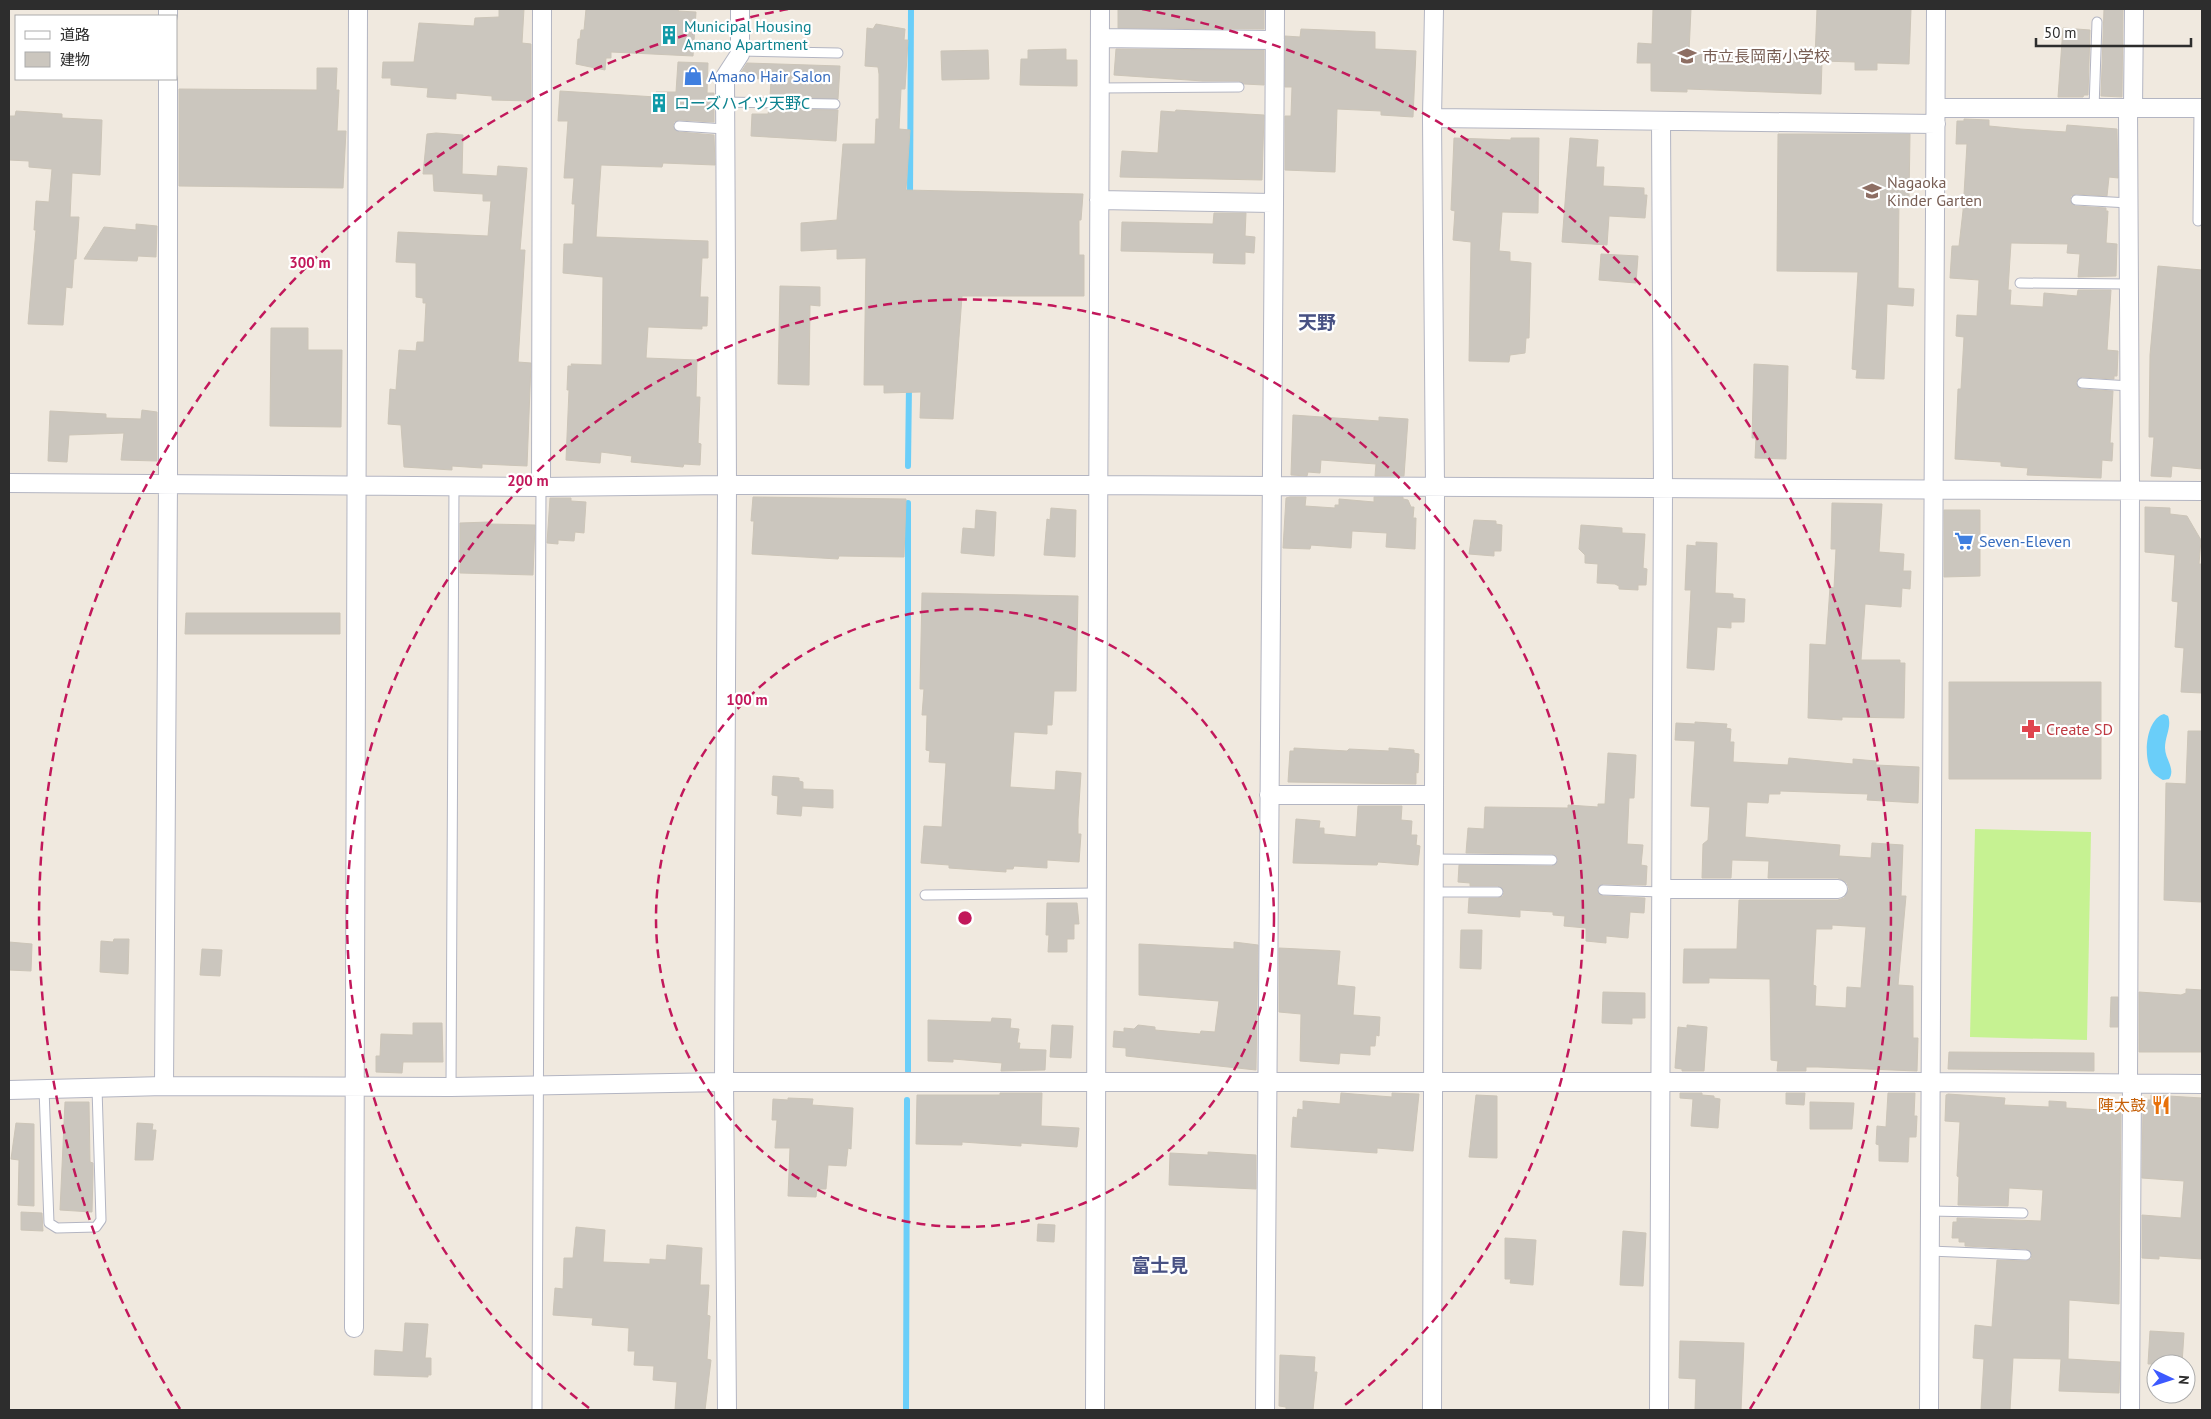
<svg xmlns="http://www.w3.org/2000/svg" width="2211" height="1419" viewBox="0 0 2211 1419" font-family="'PT Sans','Noto Sans JP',sans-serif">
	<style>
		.pitch { fill: #c6f292 }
		.water { fill: #6acef9 }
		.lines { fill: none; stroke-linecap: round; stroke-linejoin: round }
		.stream { stroke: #6acef9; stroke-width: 6 }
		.building { fill: #cbc6be; stroke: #ccc5b8; fill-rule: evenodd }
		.service-casing { stroke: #b3b5c2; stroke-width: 11 }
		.minor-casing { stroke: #b3b5c2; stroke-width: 20 }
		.service { stroke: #fff; stroke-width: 9 }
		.minor { stroke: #fff; stroke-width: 18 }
		.ring { fill: none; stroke: #c2185b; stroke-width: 2.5; stroke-dasharray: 9 6 }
		.labels { text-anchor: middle; stroke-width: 4.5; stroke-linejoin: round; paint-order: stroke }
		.culture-label { font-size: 16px; fill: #0d838f; stroke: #fff; text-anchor: start }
		.education-label { font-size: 16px; fill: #785e54; stroke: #fff; text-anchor: start }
		.shop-label { font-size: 16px; fill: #366cbe; stroke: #fff; text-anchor: start }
		.health-label { font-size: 16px; fill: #be3a42; stroke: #fff; text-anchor: start }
		.food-label { font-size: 16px; fill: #c56008; stroke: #fff; text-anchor: end }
		.quarter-label { font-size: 19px; font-weight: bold; fill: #485183; stroke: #fff }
		.centre { fill: #c2185b; stroke: #fff; stroke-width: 2.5 }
		.ring-label { font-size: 15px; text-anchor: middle; font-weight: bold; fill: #c2185b; stroke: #fff; stroke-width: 4.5; stroke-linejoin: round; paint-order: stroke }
	</style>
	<rect width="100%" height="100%" fill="#f0e9df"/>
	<path class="pitch" d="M1975,829L2091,832L2087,1040L1970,1037Z"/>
	<path class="water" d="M2164,714L2168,716C2172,727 2165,736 2165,748C2165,759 2176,769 2169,779L2163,780C2158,777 2154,775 2151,770C2143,756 2146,719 2164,714Z"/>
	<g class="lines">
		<path class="stream" d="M910,197L911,9
			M908,466L909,385
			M908,1071V503
			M906,1410L907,1100"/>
	</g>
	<path class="building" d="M499,9H524L522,43L531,44V101L492,100V96L456,93V99L427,97L428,88L391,85V78H382L383,62H414L419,23L474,26L475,18L499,17Z
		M586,9H679L678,11L696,12L693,56L611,52V58H606L605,70L576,64L578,39H580L581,30H584Z
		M1118,9H1264V29L1118,28Z
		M1653,9H1691L1689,52L1815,57L1817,9H1911L1909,64L1877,63V70H1855V62L1822,61L1821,94L1687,89V92L1651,91V63H1637L1638,43L1652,44Z
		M2104,9H2123L2122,97L2101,96Z
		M876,24L905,29L904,40H908L905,89H901L899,129L910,130L906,190L1083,194L1081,220H1079V255H1084V296H962L953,419L920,418L921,392L884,393V385H864L866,258L837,259V249L801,251V223L837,220L843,144H875L876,119H879V74L878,67L865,66L867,28L873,29Z
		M2063,28L2090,30L2088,95H2084L2083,97H2058Z
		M1301,29L1375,32V49L1416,51L1413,117L1381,115V111L1337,109L1335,172L1285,170V116H1291L1292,87H1285V36L1300,37Z
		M1066,49V60H1077V86L1020,85L1021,59H1028V50Z
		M1116,49L1264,50V85L1244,84L1239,81H1203L1114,75Z
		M988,50L989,79L942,80L941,51Z
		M678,62L708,63L707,93H714V122L679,120L674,122L673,126L679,132L714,135L715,165L663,163L662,167L601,165L596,237L708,241V258H702L700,297H708L707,326H702V329L648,327L646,358L697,360L696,397H700L698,443L701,444L700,465L684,464L683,467L631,462L632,456L601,452L600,463L566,460L569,390H567L568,366H572L571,364L602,365L603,277L563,273L564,244H573L575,204H572L574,178H564L568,121H558L560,91L656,97V92H676Z
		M747,63L840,66L838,99L770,97L771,80L738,77Z
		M317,68H337L336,90H339L337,131H346L343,188L179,186V89L317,90Z
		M769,109L838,110L836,141L751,136L752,114H768Z
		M1176,110L1264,115L1262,180L1120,177L1122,151L1158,153L1161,111L1175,112Z
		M16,111L62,114V118L102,120L100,175L72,173L70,217H79L76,259H74L72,288L66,287L63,325L28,324L36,230H34L36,201L49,202L52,169L29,167V161L9,160V116H15Z
		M1964,119L1989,120V126L2020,129L2066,132L2067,125L2117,129L2118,178L2109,177L2107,196L2076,194L2071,196L2070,200L2075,206L2106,208V211H2108L2106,243L2117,244L2116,276L2078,277L2080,254L2067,253L2068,244L2011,243L2008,290H2011L2010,305L2043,307L2044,293L2077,296L2078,290H2111L2107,350L2118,351L2117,376H2114V379L2082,377L2076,382L2077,386L2081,389L2113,391L2110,443H2113L2112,461L2102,460L2101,478L2027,475L2028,468L2001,466V462L1955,459L1958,389H1961L1964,337L1956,336L1957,315L1977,316L1979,280L1950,278L1952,246H1959L1963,211L1967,144H1956L1957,121H1964Z
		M436,133L463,135L462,174L497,176L498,166L527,168L520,250H525L518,362L531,363L527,466L482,464V468L452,466V470L404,467L401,425L388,424L390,389L396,390L399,350L416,351L417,342H424L426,303H423V298L416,297V263L396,262L398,232L488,236L491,201H483V194L434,191L433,174H423L427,134Z
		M1778,134H1910L1909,200H1899L1898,288L1914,289L1913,306L1887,304L1884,379L1856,378L1857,370L1852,369L1858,272L1777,271Z
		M1454,138L1511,140V138H1539L1538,213L1502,212L1499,251L1510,252V261L1531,263L1529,338H1526L1525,353L1510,355L1509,362L1469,361L1471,242L1453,240L1455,211L1451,210Z
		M1570,138L1598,140L1596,167H1604L1603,186L1644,188V195H1647L1645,218L1609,216L1607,245L1562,242Z
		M1214,213H1246L1245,236L1255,237L1254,253L1245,252V264L1213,263L1214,253L1121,251L1122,222L1213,224Z
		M136,224L157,226L156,257L138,256L137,261L84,259L104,227L136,230Z
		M1601,254L1638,256L1636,283L1599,280Z
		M2158,266L2202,270V469L2172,466L2171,477L2151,476L2154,437H2149L2150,355Z
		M780,286L820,287V306L810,305L809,385L778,384Z
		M271,328H308V350H342L341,427L270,426Z
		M1754,364L1788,366L1786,459L1755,458L1756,438H1752Z
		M142,410L157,412V461L121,460L124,433L69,435L67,462L48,461L50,411L106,414V418L141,419Z
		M1293,415L1379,421V417L1408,419L1404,476H1375L1376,464L1321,460L1320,473L1308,472L1307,476L1291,475Z
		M753,497L906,499L904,557L839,556L838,559L752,554L754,521H751Z
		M1290,497H1306L1305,506L1335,508V505H1339V499L1374,502V497H1403V499L1408,500L1411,507H1414L1413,518H1416L1415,549L1386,547L1387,533L1352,531L1351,548L1311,545L1310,549L1283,548L1286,498Z
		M550,498H571V501L586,502L584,533L575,532L574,541L558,540V544L547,543Z
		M1832,503L1882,504L1879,552L1904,554L1903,571H1911L1910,589L1902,588L1901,607L1865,604L1861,660H1900V663H1905L1904,718L1842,717V720L1808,718L1810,644L1826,645L1830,587L1834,588L1836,549H1831Z
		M2145,507L2170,508V514L2187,516L2201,540L2199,564H2202V693L2181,692L2184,648L2175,647L2178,602L2172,601L2175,555L2145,552Z
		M1051,508L1076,510L1075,557L1044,555L1047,519L1050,520Z
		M976,510L996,512L994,556L961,553L963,528L975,529Z
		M1944,510H1980V576L1944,577Z
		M1474,520L1496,521V524L1502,525L1501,551H1494V556L1469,554Z
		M489,522V524L535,525L533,575L460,573V523Z
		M1581,525L1622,528V533L1645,534L1643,568L1647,569L1646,585H1638V590L1619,589V586L1615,584L1597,583L1598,564L1585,563V555L1579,549Z
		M1696,542L1717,543L1715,593L1733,594V598L1745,599L1744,622H1731V628L1717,627L1714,670L1687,668L1691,590H1685L1687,545L1696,546Z
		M922,593L1078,596L1076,691H1054L1052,725H1047V734L1014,732L1010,787L1055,790L1056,771L1081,773L1078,819V834H1081L1079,862L1047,860V868L1014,866L1013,869H1006V872L949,868V865L921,863L924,826L942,827L946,763L929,762L930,751L926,750L927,715H922L924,689H920Z
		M186,613H340V634H185Z
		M1949,682H2101V779H1949Z
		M1695,722L1727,724L1726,728L1731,729L1730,742H1734L1733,762L1788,765L1789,758L1853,764V759L1876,761V765L1919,767L1918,803L1867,800L1868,794L1780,791V794H1769L1768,803L1747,802L1745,837L1840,845L1839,856L1871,858L1872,843L1903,845L1901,896H1906L1898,985L1913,986V1038H1918L1917,1071L1818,1067H1806V1071H1777L1778,1061L1771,1060L1770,979L1709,978V983H1683L1684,949H1737L1739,900H1838L1844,898L1849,889L1847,883L1838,878H1768L1769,861L1732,860L1731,878H1702L1703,844L1708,840L1710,807L1691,806L1695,741L1675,740L1676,723L1695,724ZM1832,925L1866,927L1861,988L1847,987L1846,1008L1815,1006L1816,986L1813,985L1816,929H1832Z
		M2188,731H2202L2201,902L2164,900L2166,783L2186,784Z
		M1294,748L1347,751L1349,749L1389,751V748L1414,750V753L1419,754L1418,773L1416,772V784L1288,782L1290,751H1294Z
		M1608,753L1636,755L1634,798H1629L1627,844L1643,845L1641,865L1647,866L1646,885L1603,884L1597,889L1598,893L1603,896L1645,898L1644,913L1630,912L1628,938L1606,936V943L1586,941V928L1564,926L1565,916L1553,915V912L1520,910V917L1468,913L1469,898H1498L1503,896L1504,892L1498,886H1470V883L1458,882L1459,865L1552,866L1558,861L1557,857L1552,854L1466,853L1468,828L1484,829L1485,807L1568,808V805L1598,807V804H1605Z
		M773,776L799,778V781L803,782V789L833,790V808L802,806L801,816L777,814L778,796L772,795Z
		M1358,806H1402L1401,820L1412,821L1411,835H1417L1416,845L1420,846L1418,865L1378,862L1377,865L1293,863L1296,819L1320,821L1319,828H1324V834L1356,837Z
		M1047,903H1077L1079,924H1074V939H1067V952H1048L1049,935H1046Z
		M1461,930H1482L1481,969L1460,968Z
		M114,939H129L128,974L100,972L101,941L113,942Z
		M9,942L32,944L31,971L9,970Z
		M1234,942L1258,945L1256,1070L1126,1056V1048L1113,1047L1114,1031L1124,1032V1028L1134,1029L1138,1025L1155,1027V1030L1200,1034L1201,1031L1215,1032L1219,1001L1139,995V944L1234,949Z
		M1279,948L1340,951L1337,985L1355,987L1353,1015L1380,1017L1379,1036L1376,1035L1375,1046H1370V1055L1340,1053L1339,1064L1300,1061L1301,1014L1279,1012Z
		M202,949L222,950L220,976L200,975Z
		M2186,989L2202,990V1052H2139V992L2181,995L2186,993Z
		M1603,992L1645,993V1018H1632V1024L1602,1023Z
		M2111,997H2118V1027H2110Z
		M992,1018L1011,1019L1010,1028L1019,1029L1017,1043H1020L1019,1049L1046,1050L1045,1070L1001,1071L1002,1063L953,1059V1062L928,1061V1020L991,1022Z
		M413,1023H442L443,1062H403L402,1073L376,1072V1056H380L381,1034L413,1035Z
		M1052,1025L1073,1026L1071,1058L1050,1057Z
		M1687,1025L1707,1027L1704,1071H1682V1069L1675,1068L1678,1027L1687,1028Z
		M1949,1052L2094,1053V1071L1948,1069Z
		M1000,1093H1042L1041,1126L1079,1128L1077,1147L1021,1143V1146L962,1142V1145L916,1144L917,1095H1000Z
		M1341,1093L1392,1097V1093L1419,1094L1413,1151L1377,1148V1153L1291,1147L1293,1117L1297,1118L1298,1109L1303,1110V1101L1340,1104Z
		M1680,1093H1702V1095L1714,1096V1098L1720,1099L1718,1128L1691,1126L1693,1099L1680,1098Z
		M1786,1093H1805L1804,1105L1786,1104Z
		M1888,1093H1915L1914,1116H1917L1916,1137H1909L1908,1162L1879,1161V1145L1876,1144L1877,1126L1886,1127Z
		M1948,1094L2005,1098L2004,1105L2049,1107V1101L2066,1102V1108L2101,1110V1106L2121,1108L2119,1304L2069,1300L2068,1359L2120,1362L2119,1393L2059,1391L2061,1359L2013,1358L2010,1410H1981L1984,1359L1973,1358L1975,1325L1992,1327L1997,1260L2026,1261L2031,1259L2032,1255L2026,1249L1965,1246V1242H1959V1238H1952L1953,1222H1957V1218L2041,1221L2043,1190L2009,1188L2008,1206L1958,1205L1959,1177L1957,1176L1960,1122L1945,1121L1946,1095Z
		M1476,1095L1497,1096V1158L1469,1157Z
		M2151,1095L2202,1098V1259L2159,1256V1259L2142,1258V1215L2181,1218L2184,1181L2142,1178L2143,1100H2151Z
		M788,1098L813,1099L812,1105L853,1108L851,1149L848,1148L846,1166L828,1165L826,1189H817L816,1197L788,1196L790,1148H775L777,1120H772L773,1099L788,1100Z
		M65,1102H89L90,1162L93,1163V1174L92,1212L60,1210Z
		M1810,1102L1854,1103L1852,1129H1810Z
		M16,1123L34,1124V1206L18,1205L19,1160L11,1159Z
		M137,1123L153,1124L152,1130H156L153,1160H135Z
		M1208,1152L1256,1155V1189L1169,1185L1170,1153L1208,1155Z
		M21,1212L42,1213L43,1231L21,1230Z
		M1038,1224L1055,1225L1054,1242L1037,1241Z
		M576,1227L605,1230L603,1262L650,1264V1259L666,1260L667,1245L702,1248L700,1285H709L707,1315L710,1316L707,1359L711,1360L705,1410H675L677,1382L653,1380L654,1366L634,1365L635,1351H628L629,1328L592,1325L593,1318L553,1315L555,1288L563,1289L564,1258H573Z
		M1623,1231L1646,1233L1643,1286L1620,1285Z
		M1505,1238L1536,1240L1533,1285L1510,1283L1511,1279H1505Z
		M405,1323L428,1324L425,1358H431V1375H428V1377L374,1375L375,1350L403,1352Z
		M2150,1331L2184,1333L2182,1364H2148Z
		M1680,1341L1744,1343L1741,1410H1695L1696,1379L1679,1378Z
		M1280,1355L1315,1357L1314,1372H1317L1313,1410H1286V1407L1279,1406Z"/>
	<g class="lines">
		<g class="service-casing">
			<path id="service" d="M740,51L838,53
				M1100,88L1239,87
				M725,102L835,104
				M2094,108L2097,22
				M679,126L725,129
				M2076,200L2129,203
				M2198,221L2199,108
				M2020,283L2129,284
				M2082,383L2130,386
				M1433,859L1552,860
				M1603,890L1661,892
				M1433,892H1498
				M925,895L1095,893
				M451,1087L454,486
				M44,1089L49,1223L57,1228L96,1227L101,1220L97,1088
				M1931,1211L2023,1213
				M1930,1251L2026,1255
				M537,1410L541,487"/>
		</g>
		<g class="minor-casing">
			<path id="minor" d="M168,9V16
				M1100,38L1275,40
				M1936,108H2202
				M2133,108L2134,9
				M1432,118L1936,124
				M1099,200L1274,203L1265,1410
				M1274,203L1275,9
				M9,483L541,487L727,485H1097L2202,491
				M541,487L542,9
				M1269,795H1433
				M1661,889H1838
				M2128,1084L2130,490L2128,108
				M164,1086L168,483V79
				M9,1090L164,1086L451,1087L724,1082H1932L2202,1084
				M354,1328L358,9
				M727,1410L724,1082L727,485L725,77L740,54V9
				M1095,1410L1100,9
				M1432,1410L1435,487L1432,118L1434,9
				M1659,1410L1663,488L1661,121
				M1929,1410L1936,9
				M2130,1410L2132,1084"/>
		</g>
		<use href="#service" class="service"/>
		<use href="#minor" class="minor"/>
	</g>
	<g class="ring">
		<circle cx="965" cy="918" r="309"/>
		<path d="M589 1408A618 618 0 1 1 1341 1408"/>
		<path d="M180 1409A926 926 0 0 1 788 9M1142 9A926 926 0 0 1 1750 1409"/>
	</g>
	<defs>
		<g id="building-bare" transform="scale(1.5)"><path d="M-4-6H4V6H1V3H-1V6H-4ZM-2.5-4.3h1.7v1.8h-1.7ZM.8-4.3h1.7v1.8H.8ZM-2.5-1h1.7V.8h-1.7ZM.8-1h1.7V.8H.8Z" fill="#0f9aa8" stroke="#fff" stroke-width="2.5" paint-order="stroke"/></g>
		<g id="school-bare" transform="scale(1.5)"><path d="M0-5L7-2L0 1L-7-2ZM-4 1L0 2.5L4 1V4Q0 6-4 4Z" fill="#8d6e63" stroke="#fff" stroke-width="2.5" paint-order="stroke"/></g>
		<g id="shop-bare" transform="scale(1.5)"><path d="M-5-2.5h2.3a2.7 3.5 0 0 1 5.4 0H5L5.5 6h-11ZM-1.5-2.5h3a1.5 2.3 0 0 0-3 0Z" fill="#3f7fe0" stroke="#fff" stroke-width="2.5" paint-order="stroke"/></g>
		<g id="supermarket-bare" transform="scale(1.5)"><path d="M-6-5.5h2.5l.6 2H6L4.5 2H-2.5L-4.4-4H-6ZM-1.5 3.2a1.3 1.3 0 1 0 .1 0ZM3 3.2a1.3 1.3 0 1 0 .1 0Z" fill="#3f7fe0" stroke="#fff" stroke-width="2.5" paint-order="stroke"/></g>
		<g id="pharmacy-bare" transform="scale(1.5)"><path d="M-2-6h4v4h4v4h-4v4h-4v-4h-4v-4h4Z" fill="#e0444e" stroke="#fff" stroke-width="2.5" paint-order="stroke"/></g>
		<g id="restaurant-bare" transform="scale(1.5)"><path d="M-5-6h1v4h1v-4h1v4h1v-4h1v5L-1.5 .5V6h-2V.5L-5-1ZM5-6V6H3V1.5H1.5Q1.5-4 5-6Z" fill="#e8710a" stroke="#fff" stroke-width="2.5" paint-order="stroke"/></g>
	</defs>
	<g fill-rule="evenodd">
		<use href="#building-bare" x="669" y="35"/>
		<use href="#school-bare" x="1687" y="56"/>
		<use href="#shop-bare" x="693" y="76"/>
		<use href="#building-bare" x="659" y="103"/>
		<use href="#school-bare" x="1872" y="191"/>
		<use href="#supermarket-bare" x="1964" y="541"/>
		<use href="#pharmacy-bare" x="2031" y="729"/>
		<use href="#restaurant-bare" x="2161" y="1105"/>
	</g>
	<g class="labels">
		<g class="culture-label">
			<text x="684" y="32">Municipal Housing<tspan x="684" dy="18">Amano Apartment</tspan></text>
			<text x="674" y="109">ローズハイツ天野C</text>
		</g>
		<g class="education-label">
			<text x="1702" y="62">市立長岡南小学校</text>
			<text x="1887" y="188">Nagaoka<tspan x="1887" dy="18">Kinder Garten</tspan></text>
		</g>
		<g class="shop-label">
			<text x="708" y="82">Amano Hair Salon</text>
			<text x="1979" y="547">Seven-Eleven</text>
		</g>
		<g class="health-label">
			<text x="2046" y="735">Create SD</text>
		</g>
		<g class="food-label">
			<text x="2146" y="1111">陣太鼓</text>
		</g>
		<g class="quarter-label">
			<text x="1317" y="329">天野</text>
			<text x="1160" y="1272">富士見</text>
		</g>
	</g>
	<circle cx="965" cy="918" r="8" class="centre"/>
	<g class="ring-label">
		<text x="310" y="268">300 m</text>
		<text x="528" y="486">200 m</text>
		<text x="747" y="705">100 m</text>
	</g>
	<rect width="2211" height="1419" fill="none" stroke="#2d2d2d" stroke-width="20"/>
	<rect x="15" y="15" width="162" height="65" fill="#ffffff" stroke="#ababab"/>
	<rect x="25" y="31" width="25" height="8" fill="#ffffff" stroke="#ababab"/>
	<text x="60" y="40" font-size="15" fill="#2d2d2d">道路</text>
	<rect x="25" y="52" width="25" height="15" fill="#cbc6be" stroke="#ababab"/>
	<text x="60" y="65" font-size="15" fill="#2d2d2d">建物</text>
	<g transform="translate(2171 1379) rotate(94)"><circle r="24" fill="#ffffff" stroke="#ababab"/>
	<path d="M0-4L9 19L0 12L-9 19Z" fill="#3c59ff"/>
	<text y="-8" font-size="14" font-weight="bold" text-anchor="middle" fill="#2d2d2d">N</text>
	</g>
	<path d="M2036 38v8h155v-8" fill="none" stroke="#2d2d2d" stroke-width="2.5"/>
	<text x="2044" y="38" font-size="15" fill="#2d2d2d" stroke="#ffffff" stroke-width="4" paint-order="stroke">50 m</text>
</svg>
